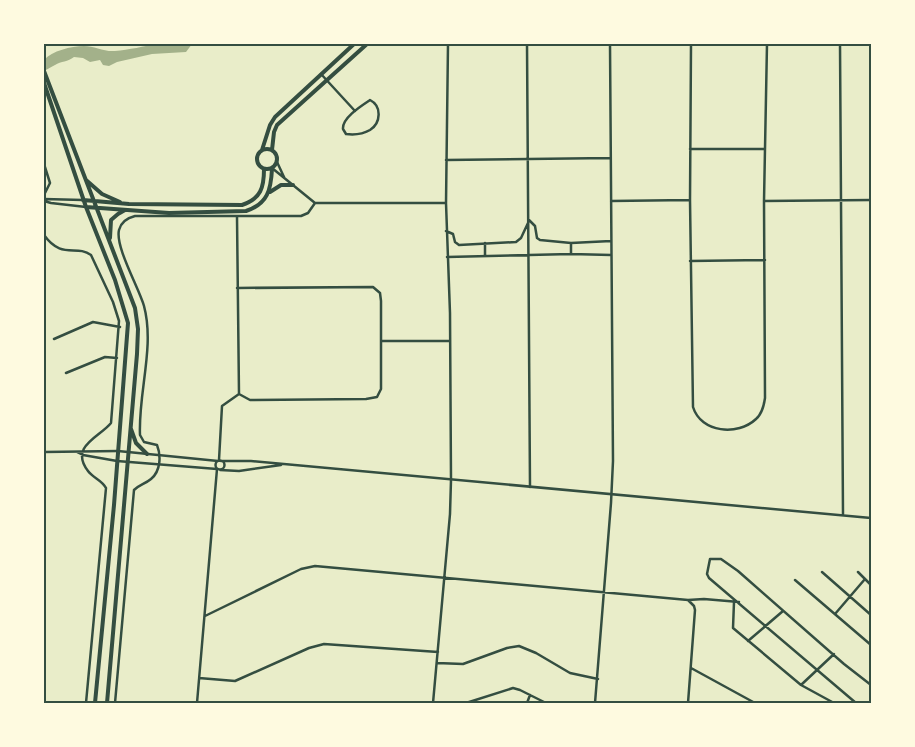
<svg xmlns="http://www.w3.org/2000/svg" width="915" height="747" viewBox="0 0 915 747" font-family="'Sofia Sans Condensed',sans-serif">
	<style>
		.water { fill: #a3b18a }
		.lines { fill: none; stroke-linecap: round; stroke-linejoin: round }
		.minor { stroke: #344e41; stroke-width: 2.5 }
		.tertiary { stroke: #344e41; stroke-width: 2.5 }
		.primary { stroke: #344e41; stroke-width: 4 }
		.neatline { fill: none; stroke: #344e41; stroke-width: 2 }
	</style>
	<rect width="100%" height="100%" fill="#e9edc9"/>
	<path class="water" d="M158,44H192L186,52L152,54L117,62L109,66L103,65L100,60L90,62L83,58L74,57C68,62 61,61 55,65C51,67 48,69 44,71V60C52,51 71,46 84,46C94,46 104,52 115,51C129,50 144,46 158,44Z"/>
	<g class="lines">
		<path class="minor" d="M527,44L530,487
			M691,44L690,200L693,407C701,433 738,436 756,419C762,414 764,405 765,398L764,201L767,44
			M840,44L843,514
			M321,74L355,111
			M370,100C382,106 381,123 370,130C363,134 354,135 346,134L343,129C342,118 361,106 370,100Z
			M690,149H765
			M446,160L610,158
			M277,162L284,177
			M44,164L50,183L44,195
			M272,168L315,203H446
			M611,201L690,200
			M764,201L871,200
			M529,220L535,226L537,238L540,240L571,243L611,241
			M446,231L453,234L455,242L459,245L516,242L521,238L528,223
			M44,235C62,260 76,244 91,255L113,302L119,321L111,423C100,437 69,446 88,471C93,478 102,480 106,488L86,703
			M485,243V256
			M571,254V243
			M447,257L571,254L611,255
			M690,261L765,260
			M237,288L373,287L380,293L381,301V389L377,397L366,399L250,400L239,394
			M54,339L93,322L120,327
			M381,341H450
			M66,373L105,357L117,358
			M44,452L118,451
			M77,452L83,455L117,461
			M219,460L222,406L239,394L237,217
			M822,572L871,615
			M858,572L871,585
			M795,580L871,645
			M734,602L733,628L801,685L834,703
			M835,614L865,579
			M205,616L301,569L315,566L688,600L704,599L739,602
			M748,641L783,611
			M437,663L463,664L507,648L519,646L536,653L570,673L598,679
			M691,668L755,703
			M199,678L235,681L309,648L324,644L438,652
			M801,685L834,654
			M115,703L134,490C139,485 145,484 151,479C161,471 161,455 157,445L144,442L140,435C138,393 155,347 144,306C139,288 115,247 119,230C121,222 127,218 135,216H301L308,213L315,203
			M197,703L217,469
			M433,703L450,514L451,480L450,313L446,203L448,44
			M466,703L513,688L520,690L546,703
			M527,703L530,695
			M595,703L611,503L613,461L610,44
			M688,703L695,610L694,606L688,600
			M856,703L709,578L707,574L710,559H721L738,571L844,664L871,685"/>
		<path class="tertiary" d="M44,199L83,200
			M44,201L51,203L86,207
			M118,451L218,461
			M215.5 465a4.5 4.5 0 1 1 9 0a4.5 4.5 0 1 1-9 0Z
			M117,461L217,469
			M221,461H251L871,518
			M220,470L239,471L281,465"/>
		<path class="primary" d="M44,71L135,308L138,329L137,354L107,703
			M44,83L86,207L115,280L128,323L114,505L95,703
			M257 159a10 10 0 1 1 20 0a10 10 0 1 1-20 0Z
			M262,150L270,125L275,117L354,44
			M272,150L274,132L277,125L367,44
			M86,180L102,194L120,202
			M270,192L281,185H293
			M83,200L129,204L242,205C261,199 264,187 264,169
			M86,207L169,213L246,211C268,204 271,189 272,169
			M110,238L111,220L118,214L125,210
			M131,429L136,443L147,454"/>
	</g>
	<rect width="915" height="747" fill="none" stroke="#fefae0" stroke-width="90"/>
	<rect x="45" y="45" width="825" height="657" class="neatline"/>
</svg>
